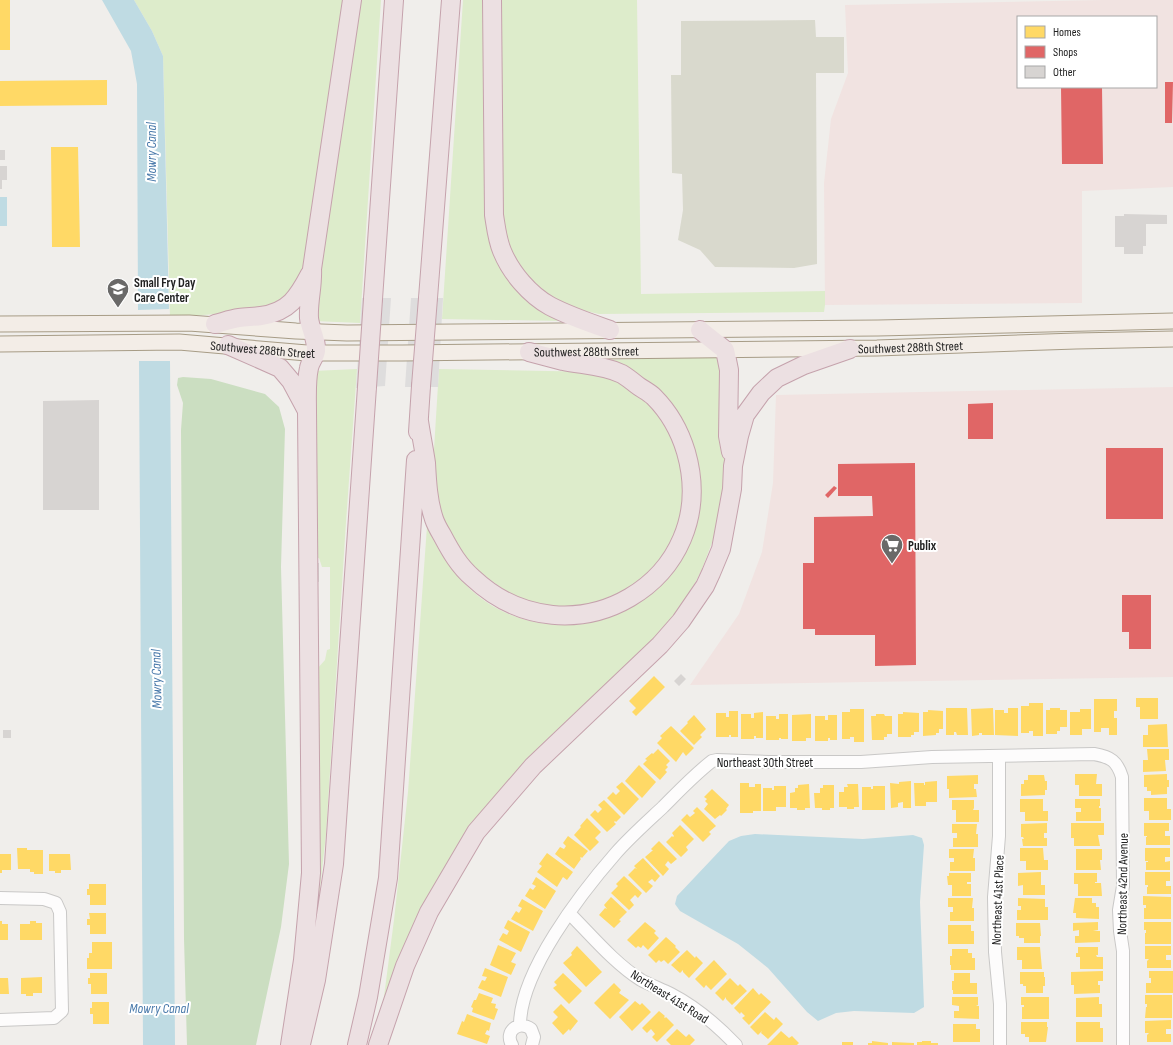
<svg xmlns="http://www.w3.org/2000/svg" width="1173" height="1045" viewBox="0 0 1173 1045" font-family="'Sofia Sans Condensed',sans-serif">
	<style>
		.commercial { fill: #f1e3e1; fill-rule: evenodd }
		.construction { fill: #d9d9cd }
		.grass { fill: #ddeccb }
		.forest { fill: #cbdec1 }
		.water { fill: #bfdbe3 }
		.pier { fill: #dedddd }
		.homes { fill: #ffd966 }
		.shops { fill: #e06666 }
		.building { fill: #d7d4d2 }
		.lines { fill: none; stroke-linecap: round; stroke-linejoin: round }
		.minor-casing { stroke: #c9c8c7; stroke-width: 14 }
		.major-casing { stroke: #a79c86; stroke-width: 17 }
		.highway-casing { stroke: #c5a2ac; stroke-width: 20 }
		.minor { stroke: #fdfcfc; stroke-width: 12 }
		.major { stroke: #f3ede7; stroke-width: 15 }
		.highway { stroke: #ece0e2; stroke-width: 18 }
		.highway-bridge-casing { stroke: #c5a2ac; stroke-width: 20; stroke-linecap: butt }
		.highway-bridge { stroke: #ece0e2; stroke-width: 18 }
		.labels { text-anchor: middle; stroke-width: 4; stroke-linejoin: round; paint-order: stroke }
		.poi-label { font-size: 13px; font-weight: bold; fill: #222; stroke: #fff; text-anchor: start }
		.street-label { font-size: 13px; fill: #222; stroke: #fff }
		.water-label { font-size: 14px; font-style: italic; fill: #4a7aab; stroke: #fff }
	</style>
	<rect width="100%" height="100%" fill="#f0eeeb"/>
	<path class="commercial" d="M1103,0H1173V187L1082,191V303L825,305L824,183L831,119L848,73L845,5ZM1018,17H1156V87H1018Z
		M1173,387V677L690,685L739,614L762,552L773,483L776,395Z"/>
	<path class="construction" d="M815,20L816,37H844V73H816L817,264L794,268L715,267L700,250L678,240L683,210L682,174L672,173L671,75H681V21Z"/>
	<path class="grass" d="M134,0H346L306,257L299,278L288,301L251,312L170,317L163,56L152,31Z
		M357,0H381L360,323L314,321Z
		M463,0H487L491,234L561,321L442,319Z
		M497,0H637L641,294L825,291V305L824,312L599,314L581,310L546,296L516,267L500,223Z
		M720,357L725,456L724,479L719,516L713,540L702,569L691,591L678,610L649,643L525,763L383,1004L394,920L408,792L427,526C436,548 450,569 467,586C515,635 601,638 652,592C658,587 665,582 670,576C676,566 682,554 687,544C690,537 688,527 688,520C689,494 689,469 689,444L605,360Z
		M357,369L346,522L326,834L316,924H314L317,669L325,660L327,650L330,649V567H322L319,558H315L313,371Z
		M439,369L602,372L629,384L662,415L684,466L682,517L663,559L635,586L590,605L551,607L512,596L476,569L458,547L445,523L436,495L433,465Z"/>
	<path class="forest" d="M183,377L211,379L265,394L279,407L285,429L281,567L289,864L281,927L256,1045H187L184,939L181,430L183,403L177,385L178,378Z"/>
	<path class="water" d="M102,0H134L152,31L163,56L169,309L138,310L137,84L131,51Z
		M0,197H7V226H0Z
		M139,361H170L175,1045H143Z
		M755,834L863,839L913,835L922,838L924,845L920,902L924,1007L914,1013L854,1011L836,1013L818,1021L807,1012L768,968L738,944L680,911L675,904L677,896L729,841L741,836Z"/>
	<path class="pier" d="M362,298H391L385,386L356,388Z
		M411,298H443L438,387H405Z"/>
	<path class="homes" d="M0,0H10V50H0Z
		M107,80V105L0,106V81Z
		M51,147H78L80,247H52Z
		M654,676L665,687L636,716L632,712L636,708L629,701Z
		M1136,698H1158V719H1140V707H1136Z
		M1094,699H1117V711H1114V718H1117V735H1109V728H1101V732H1094Z
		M1029,703H1043V736H1033V731H1029V733H1021V706H1029Z
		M946,708H967L968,735H957L956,732H954V735H946Z
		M993,708L994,735H982V733H979V735L972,736L971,709Z
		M1008,708H1018V736L995,735V710H1004V713H1008Z
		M1050,708H1060V710H1067V727H1060V731H1057V734H1046V710H1050Z
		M850,709H864V742H854V737H850V739H842V712H850Z
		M1080,709H1091V729H1082V735H1070V712H1080Z
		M928,710L943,711V729H939V733H936V735L923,736V712H928Z
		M729,711H738V737H731V735H729V737H716V713H726V717H729Z
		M763,712V738H756V736H754V739H741V714H751V718H754V713Z
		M903,712L919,713V732H914V735H911V737H898V714H903Z
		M779,714H788V739H781V738H779V740H766V716H776V719H779Z
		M811,714V738H806V741H792V715Z
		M876,714H884L885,716H892V734H887V737H884V740H872L871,716H876Z
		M694,715L706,729L700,735L702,737L694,745L680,731L688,723L687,722Z
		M828,715H837V740H830V738H828V741H815V716H825V720H828Z
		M1167,724L1168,747H1143V735H1148V725Z
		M671,726L694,748L686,756L683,752L676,762L657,743L662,738L660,736Z
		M658,749L670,761L666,765L668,767L665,770L667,772L660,780L643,764L647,760L645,759L652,753L653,754Z
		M1147,749H1169V760H1165L1166,771L1143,772V760H1148Z
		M639,765L656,782L642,798L625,781Z
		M1075,774H1097L1096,784H1102V796H1079V785H1075Z
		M1167,774V780H1169V787H1167V794L1151,795V791H1147V787H1144V775Z
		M978,775V784H974V789H976L977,797L949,798V789H947V776Z
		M1028,775H1044L1045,781H1047V790H1045V795L1021,796V784H1024V780H1028Z
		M911,781V808H903V802L898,803V807L891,808L890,783L899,784V782Z
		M937,781V802H926V806H915L914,783H924V785H925V782Z
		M622,782L639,799L624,815L607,798L613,792L616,795L620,791L616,787Z
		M740,783H749V787H755V784H761V811H753V813H740Z
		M809,784L810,808H805V810H797V808H790V793L795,792V788H798V785Z
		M847,784H858L859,807H854V809H847V807H839V792H844V787H848Z
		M823,785H834V808H830V810H822V808H815L814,793H820V788H823Z
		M774,786H786V807H776V811H763V788H772V790H774Z
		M873,786H885V810H862V787H871V789H873Z
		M712,789L729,805L726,809L727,810L721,816L720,815L715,819L704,809L708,804L705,801L707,799L704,797Z
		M1144,798H1167V809H1171V820H1149V811H1144Z
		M1020,799H1043V811H1048V821H1025V812H1020Z
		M1075,799H1100V806H1099V808H1101V821H1076V812H1081V808H1075Z
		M604,800L621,817L616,822L615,821L614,822L616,824L607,832L590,815L595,810L598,813L602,809L598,805Z
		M952,800H974V808L973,810H979V822H956V810H952Z
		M697,807L716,826L709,832L711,834L703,842L681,820L687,814L690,817L695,813L693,811Z
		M587,818L601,832L595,838L599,842L590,851L574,835L581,827L580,826Z
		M1047,823V833H1044V838H1047V846H1023L1022,839H1024L1023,837H1021V824Z
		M1071,823H1104V835H1098L1100,846H1074V838H1071Z
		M1144,823H1169V831H1165V836H1170V845H1146V837H1147V836H1144Z
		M952,824H977L976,834H978V847H953V838H957V833H952Z
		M680,825L694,839L686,847L688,850L681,857L666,842L672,836L673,837L674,836L672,833Z
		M568,836L588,851L582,858L581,857L580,858L581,859L574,869L555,854L560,847L564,849L566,846L563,843Z
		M659,841L677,859L671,864L668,861L665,865L669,869L663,876L645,857L652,851H653L651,849Z
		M17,848H27V850H43V874H34V872H30V869H18Z
		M1020,848H1043L1044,860H1048V870H1026V861H1020Z
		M1145,848H1170V857H1165V862L1170,861V870H1146V862H1148V861H1145Z
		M949,849H974L973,858H975V871H950V862H954V858H949Z
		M1076,849H1102V860H1100L1101,870H1076Z
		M547,853L573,872L567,880L563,877L557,887L537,872L542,866L539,864Z
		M0,854H11V870H2V873H0Z
		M49,854H70L71,870H61V873H55V871H49Z
		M643,858L660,876L655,882L652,879L648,882L653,886L646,893L628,875L635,868L637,869L634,866Z
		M1041,872V885H1045V895H1023V885L1018,886V873Z
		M1145,872H1170V881H1166V886H1171V894H1147V887H1148V885H1145Z
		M949,873H971V882H967V884H971V896H952V885H948L947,876H949Z
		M1074,873H1097V882H1095V883H1101L1102,896H1078V884H1074Z
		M624,876L642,893L638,898L635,895L630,900L634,905L629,910L611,893L618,886L616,884Z
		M536,877L556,891L545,909L525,896L530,888L533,890L536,886L532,884Z
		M89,884H106V905H90V895H87V889H89Z
		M1143,896L1171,897V919H1144V908H1146V905H1143Z
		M611,897L627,912L619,920L621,921L614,928L599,915L605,908L607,909L604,905Z
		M948,898H973L972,908H974V921H950V912H953V907H948Z
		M1018,898L1045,899V907H1048V920H1017V910H1021V906H1018Z
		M1075,898H1092V903H1096V907H1099V919L1076,918V913H1073Z
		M522,899L543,911L533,931L511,919L516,911L519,913L522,908L518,906Z
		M89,913H106V934H90V925H87V919H90Z
		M508,920L530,932L521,952L499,940L503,933L507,935L509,931L504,928Z
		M0,921H2V924H8V940H0Z
		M30,921H36V923H42V940H20V924H30Z
		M645,922L656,931L654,933L659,938L648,950L643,945L641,948L638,946L636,948L627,940Z
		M1098,922V930L1093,931H1100V942L1075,943V936H1079V930L1073,931V923Z
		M1144,922H1171V944H1145V933H1146V930H1144Z
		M1016,923H1040L1041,936H1040V943H1024V938H1019V936H1016Z
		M948,925H971V931H974V944H948Z
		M666,937L676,946L675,947L680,952L668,964L664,960L661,962L659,960L656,963L648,955Z
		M92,942H112V969H87V958H89V953H92Z
		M498,945L516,953L511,962L516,964L511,975L490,965Z
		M577,946L602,972L586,987L563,963L572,955L571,953Z
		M1145,946H1171V955H1166V960H1171V968H1147V961L1149,959H1145Z
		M1017,947H1040L1042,969H1022V960H1017Z
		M1078,947H1098V955H1096L1097,957H1103V969H1080V957H1076V953H1078Z
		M952,949H968V953H972V958H975V970H951V965H950V956H952Z
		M687,950L695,958L696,956L703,963L689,978L683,972V970L680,973L671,965Z
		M714,960L727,974L711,990L706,985L704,988L695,979Z
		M485,968L508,977L501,997L478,988L482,980L485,981L487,977L482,976Z
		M1103,971V981H1098V985H1100V993L1074,994V985H1071V972Z
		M1149,971H1173V993H1146V983H1151V978H1149Z
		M1020,972H1044V977H1045V986H1043V993H1026V986H1023V984H1020Z
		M90,973H107V994H91V984H88V978H90Z
		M563,973L582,991L569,1004L553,988L557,985L554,982Z
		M954,973H970V983H977V994H953V990H952V981H954Z
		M42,977V993H33V996H26V994H21V978Z
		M0,978H8L9,994H0Z
		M730,978L738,986L740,984L747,991L732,1005L726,999V997L723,1001L715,993Z
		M614,983L621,990L619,993L629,1000L610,1019L594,1003Z
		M753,988L759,995L761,993L771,1002L749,1025L742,1018L745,1016L741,1012L740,1014L734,1008Z
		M479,993L493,998L491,1003L496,1004L495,1008L498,1009L494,1020L472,1012L473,1008L471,1007L474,1000H476Z
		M1145,995H1172V1018H1145L1146,1007H1147V1004H1145Z
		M952,997H978V1005L976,1006H979V1019L954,1018V1011H959V1006L952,1005Z
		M1021,997H1049V1019H1022V1007H1024V1005H1021Z
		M1099,997V1004H1102V1017H1076V998Z
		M635,1001L640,1005L642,1003L651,1012L632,1031L619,1017Z
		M92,1002H109V1024H93V1014H90V1008H92Z
		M561,1004L578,1021L570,1031L569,1029L563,1035L552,1023L558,1017L553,1012Z
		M659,1011L665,1016L664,1017L665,1018L666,1017L674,1025L657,1042L652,1037L655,1034L651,1029L647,1033L642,1028Z
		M765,1012L774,1020L776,1017L783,1024L768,1039L761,1033L762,1031L758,1035L750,1027Z
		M467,1014L491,1023L489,1031L487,1030L485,1034L490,1036L487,1044L457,1034L462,1021L464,1022Z
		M1171,1020V1029H1166V1034H1171V1042H1147V1035L1149,1033H1145V1021Z
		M1021,1022H1047V1027H1048L1046,1042H1029V1037H1025V1034H1021Z
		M1076,1022H1100V1028H1103V1042H1076Z
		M953,1024H976V1029H980V1042H953Z
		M677,1029L686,1037L689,1034L695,1040L690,1045H671L666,1040Z
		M781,1031L789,1038L792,1036L799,1043L797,1045H767Z
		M872,1041L888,1043V1045H868V1043H872Z
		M922,1041H931V1043H938V1045H917V1042H922Z
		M842,1042H853V1045H842Z
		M892,1042L914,1043V1045H892Z"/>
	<path class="shops" d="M1165,82H1173L1172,123H1165Z
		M1061,87H1102L1103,164H1062Z
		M993,403V439H968V404Z
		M1106,448H1163V519H1106Z
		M915,463L916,665L875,666V635H815V629H803V563H814V517L873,516L872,496H838V464Z
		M834,486L837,488L828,498L825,495Z
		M1122,595H1151V649H1129V632H1122Z"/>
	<path class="building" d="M0,150H5V160H0Z
		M0,166H7V180H2V189H0Z
		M1124,214L1167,215V224H1146V246H1143V254H1124V247H1115V216H1124Z
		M99,400V510H43V401Z
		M314,563H319V582L314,581Z
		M681,674L686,679L679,686L674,681Z
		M3,730H11V738H3Z"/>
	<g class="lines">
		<g class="minor-casing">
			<path id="minor" d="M999,756V836L994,897L995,952L1000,1004V1045
				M0,898L44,899L56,903L60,912L62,1011L54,1018L0,1020
				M569,913C590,934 615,964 641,980C650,985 661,989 671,994C696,1007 717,1025 736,1045
				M520,1025C520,972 581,893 616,853C630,837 647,822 663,807C679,791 694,775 712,761L717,760L768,762H861L932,757L1094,754C1111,757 1117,761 1122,777L1123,886L1119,910L1120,931L1123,951V1045
				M512,1045C504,1031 519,1020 531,1029L534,1037L532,1045"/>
		</g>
		<g class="major-casing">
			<g id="major">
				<path d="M0,324L189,323L296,331L347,333L878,328L1173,321"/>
				<path id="s1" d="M0,344L179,342L307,353H402L877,348L1076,341L1173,339"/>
			</g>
		</g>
		<g class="highway-casing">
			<path id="highway" d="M492,0L494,215C496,227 497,239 502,251C511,273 530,295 550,306C569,316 590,323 610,330
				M428,298L451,0
				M373,299L394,0
				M215,324C223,322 231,319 239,318C246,317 254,317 261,316C289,312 298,297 310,274
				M700,330L725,350L729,370L728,436L731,452
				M228,345L280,368L291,381L306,409
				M419,421C421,435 424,449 426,463C427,482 428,501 434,519C436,525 439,530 442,535C451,552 459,566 473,578C570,669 723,581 686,452C680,432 669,412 654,397C649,392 642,389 637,385C632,381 627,377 622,374C603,365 583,365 563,361C552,358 540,355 529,352
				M418,432L421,386
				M301,1044L316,980L334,864L367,387
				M290,1045L303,960L311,873L307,411C307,397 306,381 309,368C310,362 315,357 316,351C317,339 310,329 309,318C308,302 313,286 312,269L352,0
				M357,1045L368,997L388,878L416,460
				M378,1045L405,966L429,912L476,832L533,766L660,645L681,621L705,586L711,573L721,549L732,489L733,466L739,436L745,415L761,393L777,378L804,365L850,349"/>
		</g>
		<use href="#minor" class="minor"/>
		<use href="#major" class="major"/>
		<use href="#highway" class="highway"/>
		<g class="highway-bridge-casing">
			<path id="highway-bridge" d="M421,386L428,298
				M367,387L373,299"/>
		</g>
		<use href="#highway-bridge" class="highway-bridge"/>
	</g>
	<defs>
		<g id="school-pin" transform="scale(1.15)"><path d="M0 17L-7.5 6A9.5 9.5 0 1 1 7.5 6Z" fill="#6a6968" stroke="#fff"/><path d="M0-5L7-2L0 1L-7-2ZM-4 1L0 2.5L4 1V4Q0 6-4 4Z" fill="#fff"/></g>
		<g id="supermarket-pin" transform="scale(1.15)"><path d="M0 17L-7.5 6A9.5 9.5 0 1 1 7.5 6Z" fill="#6a6968" stroke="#fff"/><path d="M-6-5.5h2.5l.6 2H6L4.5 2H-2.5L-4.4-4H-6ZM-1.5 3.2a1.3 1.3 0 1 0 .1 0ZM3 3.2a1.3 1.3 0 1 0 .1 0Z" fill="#fff"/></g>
	</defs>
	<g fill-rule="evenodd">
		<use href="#school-pin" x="118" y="289"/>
		<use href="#supermarket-pin" x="892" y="545"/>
	</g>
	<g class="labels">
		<g class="poi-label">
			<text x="134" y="287">Small Fry Day<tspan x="134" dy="15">Care Center</tspan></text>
			<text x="908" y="550">Publix</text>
		</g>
		<g class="street-label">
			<text dy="5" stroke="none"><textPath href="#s1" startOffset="911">Southwest 288th Street</textPath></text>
			<text dy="5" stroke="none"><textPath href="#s1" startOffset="263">Southwest 288th Street</textPath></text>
			<text dy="5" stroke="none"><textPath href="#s1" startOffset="587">Southwest 288th Street</textPath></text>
			<text x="765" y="767">Northeast 30th Street</text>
			<text transform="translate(1122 884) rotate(-89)" y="5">Northeast 42nd Avenue</text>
			<text transform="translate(997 900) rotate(-88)" y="5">Northeast 41st Place</text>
			<text transform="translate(670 996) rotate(32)" y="5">Northeast 41st Road</text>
		</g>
		<g class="water-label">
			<text transform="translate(151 152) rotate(-90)" y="5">Mowry Canal</text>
			<text transform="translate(156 679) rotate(-91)" y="5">Mowry Canal</text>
			<text x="159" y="1013">Mowry Canal</text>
		</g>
	</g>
	<rect x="1017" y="16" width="140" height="72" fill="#ffffff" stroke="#a7a7a7"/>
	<rect x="1025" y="26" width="20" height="12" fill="#ffd966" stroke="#a7a7a7"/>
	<text x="1053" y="36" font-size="12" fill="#222222">Homes</text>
	<rect x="1025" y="46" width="20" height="12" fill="#e06666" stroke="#a7a7a7"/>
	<text x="1053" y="56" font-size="12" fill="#222222">Shops</text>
	<rect x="1025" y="66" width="20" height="12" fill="#d7d4d2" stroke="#a7a7a7"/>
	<text x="1053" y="76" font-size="12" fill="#222222">Other</text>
</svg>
